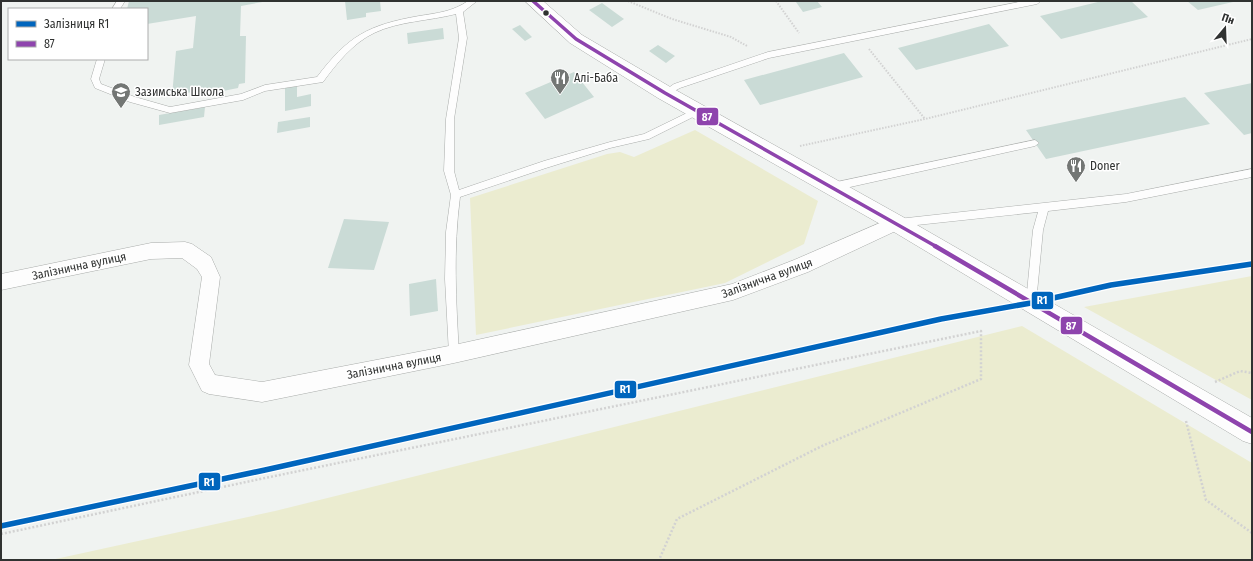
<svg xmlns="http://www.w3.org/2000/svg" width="1253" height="561" viewBox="0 0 1253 561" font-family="'Fira Sans Condensed',sans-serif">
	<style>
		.green { fill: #ebecd0 }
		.building { fill: #cadbd6 }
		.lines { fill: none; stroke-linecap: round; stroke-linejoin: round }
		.service-casing { stroke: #a9acaa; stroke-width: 1 }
		.minor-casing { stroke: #a9acaa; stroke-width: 1 }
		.tertiary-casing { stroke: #a9acaa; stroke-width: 1 }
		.path-far1 { stroke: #d2d2d2; stroke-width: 2; stroke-dasharray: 1.5 1.5; stroke-linecap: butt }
		.path { stroke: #d2d2d2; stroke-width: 2.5; stroke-dasharray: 2 2; stroke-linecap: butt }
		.service { fill: #fdfdfd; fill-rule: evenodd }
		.minor { fill: #fdfdfd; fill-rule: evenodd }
		.tertiary { fill: #fdfdfd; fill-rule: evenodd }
		.bus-1-far1-casing { stroke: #fff; stroke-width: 6 }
		.bus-1-casing { stroke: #fff; stroke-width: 8 }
		.bus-1-far1 { stroke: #8e44ad; stroke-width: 3.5 }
		.bus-1 { stroke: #8e44ad; stroke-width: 4.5 }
		.rail-1-casing { stroke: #fff; stroke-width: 8 }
		.rail-1 { stroke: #0065bd; stroke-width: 5.5 }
		.bus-dot { fill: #303231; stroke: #fff; stroke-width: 1.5 }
		.labels { text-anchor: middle; stroke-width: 3; stroke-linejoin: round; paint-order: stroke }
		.poi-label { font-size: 12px; fill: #303231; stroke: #fff; text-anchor: start }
		.street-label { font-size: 12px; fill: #303231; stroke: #fff }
		.line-badge { stroke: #fff; stroke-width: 1.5 }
		.badge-label { font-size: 11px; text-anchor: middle; font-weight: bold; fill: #fff }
	</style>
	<rect width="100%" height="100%" fill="#f0f3f1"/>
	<path class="green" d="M695,130L818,201L804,244L725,283L476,335L470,198L607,154L620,152L634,157Z
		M1252,276V400L1084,307Z
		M1022,326L1252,463V560H51L275,511Z"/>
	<path class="building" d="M129,1H268L241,6L240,36H246L245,83L239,84L238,88L223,91V87L213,89L212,93L197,96V91L172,96L176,51L193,48L196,16L147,24V9H127Z
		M345,1H380L381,11L366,13V17L347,20Z
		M801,1H817L822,7L803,12L796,2Z
		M1102,1H1131L1148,17L1061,39L1040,16Z
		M1187,1H1233V2L1198,10Z
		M602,3L624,19L612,27L589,10Z
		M989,24L1009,46L916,70L898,48Z
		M520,25L532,37L525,41L512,29Z
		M443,28L444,39L408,44L407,33Z
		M658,45L675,56L666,63L649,51Z
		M844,53L863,77L760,105L744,80Z
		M574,72L594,97L545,119L525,93Z
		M1252,83V133L1244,135L1204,93Z
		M297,86V97L311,94V106L285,111V88Z
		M1185,97L1210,124L1046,159L1026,130Z
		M205,107L204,117L159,125V115Z
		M310,117V127L277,133L278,122Z
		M344,219L389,222L374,270L328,268Z
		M436,279L438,311L410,316L409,284Z"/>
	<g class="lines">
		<g class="service-casing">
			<path id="service" d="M117,1H125L120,9H112Z
				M468,1H477L463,12L467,38L454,119V171L459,190L544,161L610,142L644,134L695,109L698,108L702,111L701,113L649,139L610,148L546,168L460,197C453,251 456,300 459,354L458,357L454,359L450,357L449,354L445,279L446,232L451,195L444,171L446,119L459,38L456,14C429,21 399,21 374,33C353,43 336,64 323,82L265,91L243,100L170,113L130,102L95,88L91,79L97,59H105L99,79L101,84L135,97L170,107L241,94L265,85L317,77C348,36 368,25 419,16C437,13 452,12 468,1Z
				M1024,1H1041L1037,4L769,58L680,88L665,96L661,93L674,84L768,52Z
				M1035,140L1039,143L1035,146L832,191L827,187L832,183Z
				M1252,169V177L1126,202L1048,211L1043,230L1036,303L1035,306L1031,307L1027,306L1026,303L1033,230L1038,212L898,227L895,226L893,223L895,220L898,219L1126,194Z"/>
		</g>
		<g class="minor-casing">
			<path id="minor" d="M896,216L902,218L905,223L902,228L808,272L733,300L454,363L262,402L209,394L202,391L189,365L202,277L197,269L182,258L151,259L1,290V274L151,243L185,242L192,244L211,257L220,277L209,364L215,375L262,382L454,345L732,284L794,260Z"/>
		</g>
		<g class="tertiary-casing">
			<path id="tertiary" d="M525,1H543L582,35L672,88L903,217L1252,418V444L1243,441L889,229L658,98L570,43Z"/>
		</g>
		<path class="path-far1" d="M628,1L672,19L731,37L747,46
			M776,1L799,33
			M869,49L925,119
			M800,146L925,119L1252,39"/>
		<path class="path" d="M1215,382L1240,371L1252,373
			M1186,421L1206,500L1252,533
			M1,534L265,478L981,331V379L822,446L677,519L659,560"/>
		<use href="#service" class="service"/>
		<use href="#minor" class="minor"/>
		<use href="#tertiary" class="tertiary"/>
		<g class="bus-1-far1-casing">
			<path id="bus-1-far1" d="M533,1L576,39L665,93L937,247"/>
		</g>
		<g class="bus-1-casing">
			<path id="bus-1" d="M935,246L1252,432"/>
		</g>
		<use href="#bus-1-far1" class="bus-1-far1"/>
		<use href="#bus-1" class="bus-1"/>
		<g class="rail-1-casing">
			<path id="rail-1" d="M1,526L265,470L941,319L1031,303L1111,285L1252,264"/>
		</g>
		<use href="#rail-1" class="rail-1"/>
	</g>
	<defs>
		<g id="restaurant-pin" transform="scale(1)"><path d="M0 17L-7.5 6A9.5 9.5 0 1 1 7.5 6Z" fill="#737674" stroke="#fff"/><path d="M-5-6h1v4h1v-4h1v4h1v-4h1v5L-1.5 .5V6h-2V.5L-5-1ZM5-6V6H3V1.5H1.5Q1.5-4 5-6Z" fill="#fff"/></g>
		<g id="school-pin" transform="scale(1)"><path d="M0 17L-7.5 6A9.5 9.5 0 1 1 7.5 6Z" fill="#737674" stroke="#fff"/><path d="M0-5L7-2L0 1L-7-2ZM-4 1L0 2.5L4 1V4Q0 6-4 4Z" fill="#fff"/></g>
	</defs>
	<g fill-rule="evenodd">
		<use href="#restaurant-pin" x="560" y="78"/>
		<use href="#school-pin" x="121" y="92"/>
		<use href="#restaurant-pin" x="1076" y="166"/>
	</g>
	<circle class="bus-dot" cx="546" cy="13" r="3.5"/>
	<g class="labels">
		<g class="poi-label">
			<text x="574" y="82">Алі-Баба</text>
			<text x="135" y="96">Зазимська Школа</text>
			<text x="1090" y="170">Doner</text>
		</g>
		<g class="street-label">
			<text transform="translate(79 266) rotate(-12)" y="4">Залізнична вулиця</text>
			<text transform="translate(767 278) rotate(-20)" y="4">Залізнична вулиця</text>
			<text transform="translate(394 366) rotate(-11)" y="4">Залізнична вулиця</text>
		</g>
	</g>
	<g class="line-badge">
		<rect x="696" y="107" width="23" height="19" rx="4" fill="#8e44ad"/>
		<rect x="1031" y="291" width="23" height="19" rx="4" fill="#0065bd"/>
		<rect x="1060" y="316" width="23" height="19" rx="4" fill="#8e44ad"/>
		<rect x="614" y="380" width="23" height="19" rx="4" fill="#0065bd"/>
		<rect x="198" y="472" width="23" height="19" rx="4" fill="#0065bd"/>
	</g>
	<g class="badge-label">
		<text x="707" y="121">87</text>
		<text x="1042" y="304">R1</text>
		<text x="1071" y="330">87</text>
		<text x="625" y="393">R1</text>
		<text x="209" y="486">R1</text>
	</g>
	<rect width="1253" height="561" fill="none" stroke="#303231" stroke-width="4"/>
	<rect x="8" y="8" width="140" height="52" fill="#ffffff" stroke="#acadad"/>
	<rect x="16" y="21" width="20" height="6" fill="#0065bd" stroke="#acadad"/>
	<text x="44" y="28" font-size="12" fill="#303231">Залізниця R1</text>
	<rect x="16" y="41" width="20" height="6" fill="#8e44ad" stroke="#acadad"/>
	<text x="44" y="48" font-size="12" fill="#303231">87</text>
	<g transform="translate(1225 28) rotate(19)" stroke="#ffffff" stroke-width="3" paint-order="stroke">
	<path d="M0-3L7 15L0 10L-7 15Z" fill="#303231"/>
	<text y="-6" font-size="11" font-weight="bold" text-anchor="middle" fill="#303231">Пн</text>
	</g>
</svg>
